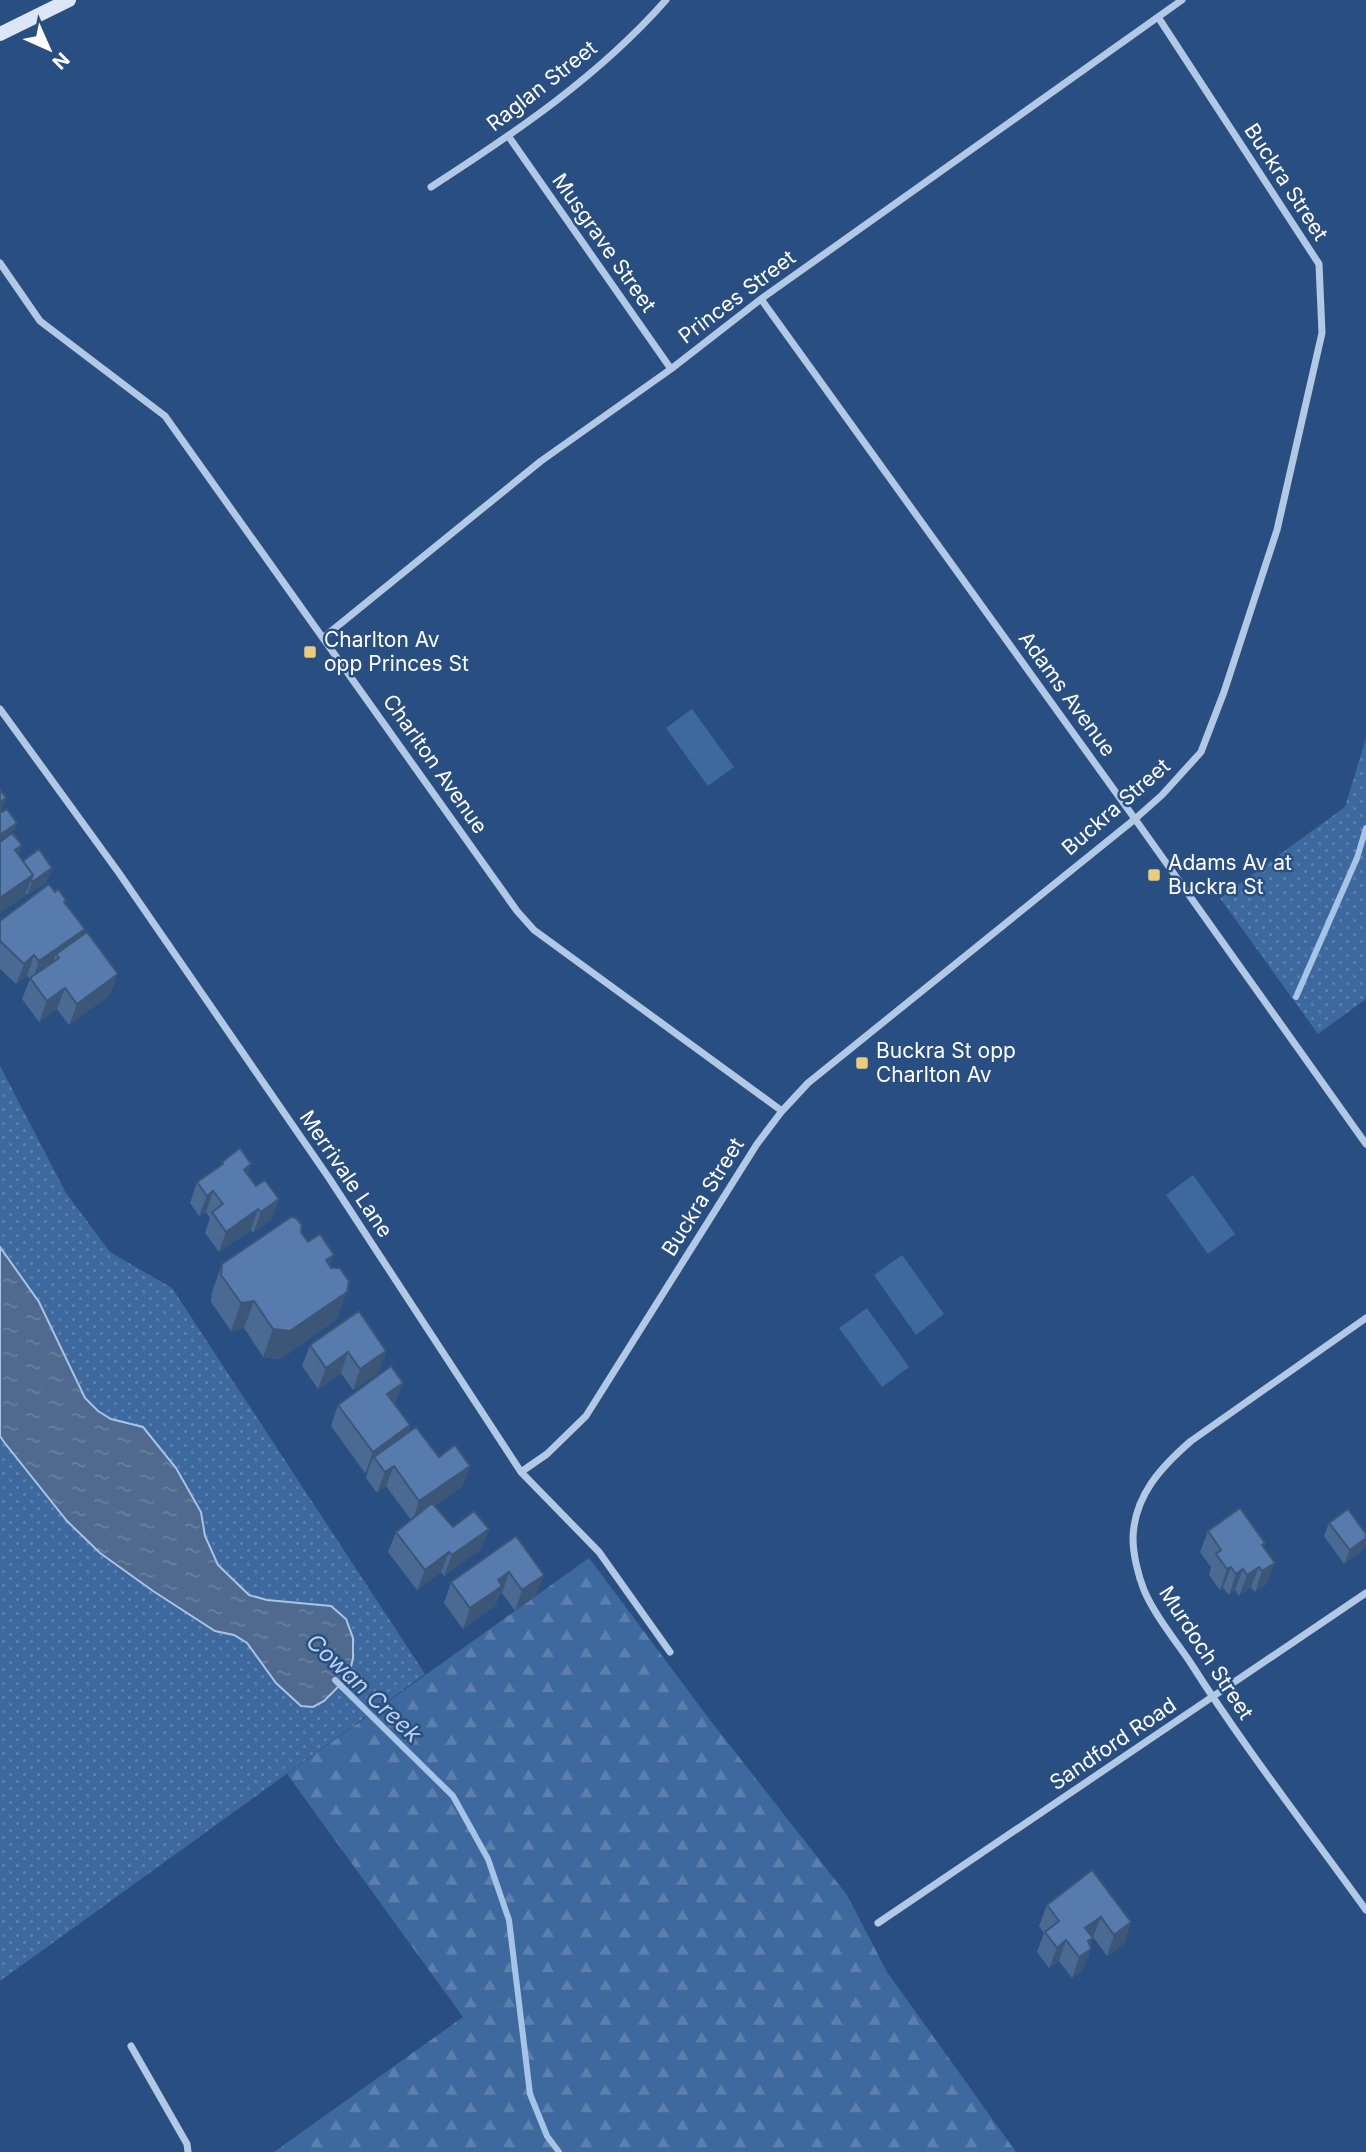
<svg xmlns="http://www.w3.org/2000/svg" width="1366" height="2152" viewBox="0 0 1366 2152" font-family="Inter,sans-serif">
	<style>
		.green { fill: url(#green-dots) }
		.forest { fill: url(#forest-firs) }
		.pitch { fill: #3e699f }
		.water { fill: url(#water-ripples); stroke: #a6c4e6; stroke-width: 2 }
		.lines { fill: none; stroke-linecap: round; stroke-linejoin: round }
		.stream { stroke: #a6c4e6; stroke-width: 6 }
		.street { stroke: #b2c9e6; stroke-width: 7 }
		.secondary { stroke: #dbe6f6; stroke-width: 14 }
		.wall { fill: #4a6a94 }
		.shaded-wall { fill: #3c5678 }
		.building { fill: #567bac; stroke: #3c5678; stroke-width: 2 }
		.poi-dot { fill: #edcc79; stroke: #294f82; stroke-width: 2.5 }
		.labels { text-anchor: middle; stroke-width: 5; stroke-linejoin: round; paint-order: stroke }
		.street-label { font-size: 21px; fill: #fff; stroke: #294f82 }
		.poi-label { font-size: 21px; fill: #fff; stroke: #294f82; text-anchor: start }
		.water-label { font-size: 23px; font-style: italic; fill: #bdd3ed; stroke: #294f82 }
	</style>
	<defs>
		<pattern id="green-dots" width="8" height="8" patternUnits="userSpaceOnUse" patternTransform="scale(1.75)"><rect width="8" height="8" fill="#3e699f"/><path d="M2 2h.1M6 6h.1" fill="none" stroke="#5b80ad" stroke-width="1.8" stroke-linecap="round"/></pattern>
		<pattern id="forest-firs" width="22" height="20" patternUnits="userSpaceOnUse" patternTransform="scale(1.75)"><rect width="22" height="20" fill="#3e699f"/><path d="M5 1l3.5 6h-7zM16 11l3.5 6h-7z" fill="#5b80ad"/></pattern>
		<pattern id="water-ripples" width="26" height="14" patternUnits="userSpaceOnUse" patternTransform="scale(1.75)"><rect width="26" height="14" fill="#4f6a8e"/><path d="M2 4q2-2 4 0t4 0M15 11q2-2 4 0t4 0" fill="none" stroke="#69809f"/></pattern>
	</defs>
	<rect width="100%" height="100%" fill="#294f82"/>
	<path class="green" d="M1366,738V999L1318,1034L1220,898L1345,807Z
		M0,1066L66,1193L110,1252L172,1288L425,1674L0,1981Z"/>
	<path class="forest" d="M589,1558L710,1720L847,1895L887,1972L1016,2152H274L463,2017L287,1774Z"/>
	<path class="pitch" d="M692,709L734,767L708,786L666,728Z
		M1193,1175L1235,1234L1208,1254L1166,1195Z
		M902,1255L944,1314L916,1335L874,1275Z
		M867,1308L909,1367L882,1387L839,1328Z"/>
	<path class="water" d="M0,1247L39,1302L85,1398L98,1411L111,1419L143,1427L176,1468L201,1512L205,1536L218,1565L249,1595L267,1600L331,1606L346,1619L353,1638V1659L348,1677L324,1701L313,1707L301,1706L276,1683L247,1643L234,1635L215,1631L153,1591L100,1553L67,1521L4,1442L0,1436Z"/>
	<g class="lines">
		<path class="stream" d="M1296,997L1357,858L1366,828
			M335,1680L453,1796L488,1859L509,1920L530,2094L547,2136L559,2152"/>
		<path class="street" d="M509,137L671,369
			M431,187C515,133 599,76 666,0
			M0,263L40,321L165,416L517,911L534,930L782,1111
			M761,299L1135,819L1366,1144
			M324,637L541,461L671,369L761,299L1182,0
			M0,709L119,873L329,1178L521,1472L599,1552L670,1652
			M1366,1318L1191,1441C1161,1467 1134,1496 1133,1538C1133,1554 1138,1575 1144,1590C1154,1614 1175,1640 1190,1662C1244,1747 1307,1828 1366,1910
			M521,1472L547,1454L586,1416L757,1144L782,1111L808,1083L1135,819L1162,795L1201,752L1224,692L1277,530L1322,333L1319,264L1158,17
			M878,1923L1366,1593
			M131,2046L187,2144L188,2152"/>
		<path class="secondary" d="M0,34L69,0"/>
	</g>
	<path class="wall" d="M0,842L18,855L23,861L47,882L27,895L26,894L25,895L0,913Z
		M55,892L65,903L83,934L110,995L69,1025L57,1009L39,1022L22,999L30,979L27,976L16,984L0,969V921Z
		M222,1162L247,1174L256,1186L279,1199L271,1220L253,1233L251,1230L219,1252L205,1233L210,1218L206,1212L199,1216L190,1203L197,1182L221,1165Z
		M301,1232L308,1242L330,1266L337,1319L280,1359L263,1357L244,1328L231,1331L211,1302L212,1292L222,1264Z
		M359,1311L379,1372L353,1390L341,1373L318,1389L302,1366L310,1345Z
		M395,1403L410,1425L407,1433L439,1457L470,1466L462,1487L435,1506L453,1527L489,1529L481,1549L444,1576L441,1572L417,1590L388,1552L396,1532L411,1520L386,1486L377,1493L366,1478L368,1471L365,1473L331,1426L338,1405Z
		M1329,1523L1366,1534V1542L1363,1550L1344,1564L1324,1536Z
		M1208,1531L1265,1543L1263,1547L1267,1583L1255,1592L1251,1587L1239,1596L1235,1590L1229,1595L1223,1588L1220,1590L1209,1575L1211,1567L1200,1552Z
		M516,1536L536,1596L515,1611L502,1593L499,1595L495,1606L463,1629L444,1603L451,1582Z
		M1047,1905L1131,1922L1124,1943L1107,1956L1093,1937L1092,1938L1083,1969L1072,1978L1059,1961L1049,1968L1037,1952L1044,1933L1039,1926Z"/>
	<path class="shaded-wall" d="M6,798L0,814V802Z
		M17,823L15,830L0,840V835Z
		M22,845L15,866V850Z
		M52,868L47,882L27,895L32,882Z
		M33,875L25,895L0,913V898Z
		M85,929L78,950L56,954L51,969L32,982L39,961Z
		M34,955L27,976L16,984L24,964Z
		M118,974L110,995L69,1025L77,1004Z
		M65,988L57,1009L39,1022L47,1001Z
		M251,1164L244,1185V1170Z
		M213,1191L206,1212L199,1216L207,1196Z
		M279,1199L271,1220L253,1233L261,1212Z
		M258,1209L251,1230L219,1252L226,1232Z
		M334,1255L324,1282L326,1260Z
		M347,1292L337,1319L280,1359L263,1357L273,1329Z
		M254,1301L244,1328L231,1331L241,1303Z
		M386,1351L379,1372L353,1390L360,1369Z
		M348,1352L341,1373L318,1389L326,1368Z
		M403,1383L395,1403L380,1415L387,1394Z
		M410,1425L403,1446L374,1457L368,1471L365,1473L373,1452Z
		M394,1466L386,1486L377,1493L385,1472Z
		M470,1466L462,1487L412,1522L419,1501Z
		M489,1529L481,1549L444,1576L452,1555Z
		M1366,1538V1542L1363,1550L1344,1564L1350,1550Z
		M449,1552L441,1572L417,1590L425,1570Z
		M1275,1563L1267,1583L1255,1592L1262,1571Z
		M1231,1567L1223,1588L1220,1590L1227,1569Z
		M1259,1567L1251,1587L1239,1596L1247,1575Z
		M1243,1569L1235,1590L1229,1595L1236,1574Z
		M509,1572L502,1593L499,1595L495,1606L463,1629L470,1608L498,1580Z
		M544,1575L536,1596L515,1611L522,1590Z
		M1101,1917L1093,1937L1078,1949L1085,1928Z
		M1131,1922L1124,1943L1107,1956L1114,1935Z
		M1093,1938L1088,1950L1091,1949L1083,1969L1072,1978L1079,1957L1088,1941Z
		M1066,1940L1059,1961L1049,1968L1057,1948Z"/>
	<path class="building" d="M0,789L6,798L0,802Z
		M7,809L17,823L0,835V813Z
		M12,833L22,845L15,850L33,875L0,898V842Z
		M39,849L52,868L32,882L31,880L33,875L23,861Z
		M49,884L55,892L58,889L66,900L64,902L85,929L39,961L34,955L24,964L0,941V921Z
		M87,932L118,974L77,1004L65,988L47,1001L30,978L59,958L56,954Z
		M240,1148L251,1164L244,1170L256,1186L265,1180L279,1199L261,1212L258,1209L226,1232L212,1212L223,1204L213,1191L207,1196L197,1182L223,1164L222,1162Z
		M291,1217L296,1218L302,1225L301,1232L308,1242L320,1234L334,1255L326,1260L331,1268H340L349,1281L347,1292L290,1331L273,1329L254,1301L241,1303L221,1275L222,1264Z
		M359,1311L386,1351L360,1369L348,1352L326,1368L310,1345Z
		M391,1366L403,1383L387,1394L410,1425L373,1452L338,1405Z
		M416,1427L439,1457L455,1445L470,1466L419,1501L394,1466L385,1472L374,1457Z
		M432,1503L453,1527L474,1511L489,1529L452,1555L449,1552L425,1570L396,1532Z
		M1240,1508L1265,1543L1262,1545L1275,1563L1262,1571L1259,1567L1247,1575L1243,1569L1236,1574L1231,1567L1227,1569L1216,1554L1221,1550L1208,1531Z
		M1348,1509L1366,1534V1538L1350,1550L1329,1523Z
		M516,1536L544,1575L522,1590L509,1572L498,1580L502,1586L470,1608L451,1582Z
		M1092,1870L1131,1922L1114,1935L1101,1917L1085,1928L1093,1938L1088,1941L1091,1949L1079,1957L1066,1940L1057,1948L1045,1932L1059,1921L1047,1905Z"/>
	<g class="poi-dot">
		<rect x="303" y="645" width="14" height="14" rx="3.5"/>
		<rect x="1147" y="868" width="14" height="14" rx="3.5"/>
		<rect x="855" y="1056" width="14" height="14" rx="3.5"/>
	</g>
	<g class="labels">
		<g class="street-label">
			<text transform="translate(542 86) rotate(-38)" y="7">Raglan Street</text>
			<text transform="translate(1286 182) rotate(57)" y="7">Buckra Street</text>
			<text transform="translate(604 243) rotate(55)" y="7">Musgrave Street</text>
			<text transform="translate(737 297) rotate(-37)" y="7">Princes Street</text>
			<text transform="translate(1067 694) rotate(54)" y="7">Adams Avenue</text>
			<text transform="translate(435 764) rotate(55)" y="7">Charlton Avenue</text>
			<text transform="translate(1116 807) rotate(-41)" y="7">Buckra Street</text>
			<text transform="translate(346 1174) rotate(56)" y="7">Merrivale Lane</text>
			<text transform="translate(703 1197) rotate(-58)" y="7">Buckra Street</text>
			<text transform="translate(1206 1653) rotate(57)" y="7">Murdoch Street</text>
			<text transform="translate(1113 1744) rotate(-34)" y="7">Sandford Road</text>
		</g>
		<g class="poi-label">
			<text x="324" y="647">Charlton Av<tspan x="324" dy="24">opp Princes St</tspan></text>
			<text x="1168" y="870">Adams Av at<tspan x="1168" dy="24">Buckra St</tspan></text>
			<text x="876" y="1058">Buckra St opp<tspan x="876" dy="24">Charlton Av</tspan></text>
		</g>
		<g class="water-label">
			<text transform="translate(364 1688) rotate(43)" y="8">Cowan Creek</text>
		</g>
	</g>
	<g transform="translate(49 49) rotate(135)" stroke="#294f82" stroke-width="5" paint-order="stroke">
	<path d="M0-5L12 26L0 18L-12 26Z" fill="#ffffff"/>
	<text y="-10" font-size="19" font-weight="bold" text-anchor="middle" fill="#ffffff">N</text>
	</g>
</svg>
